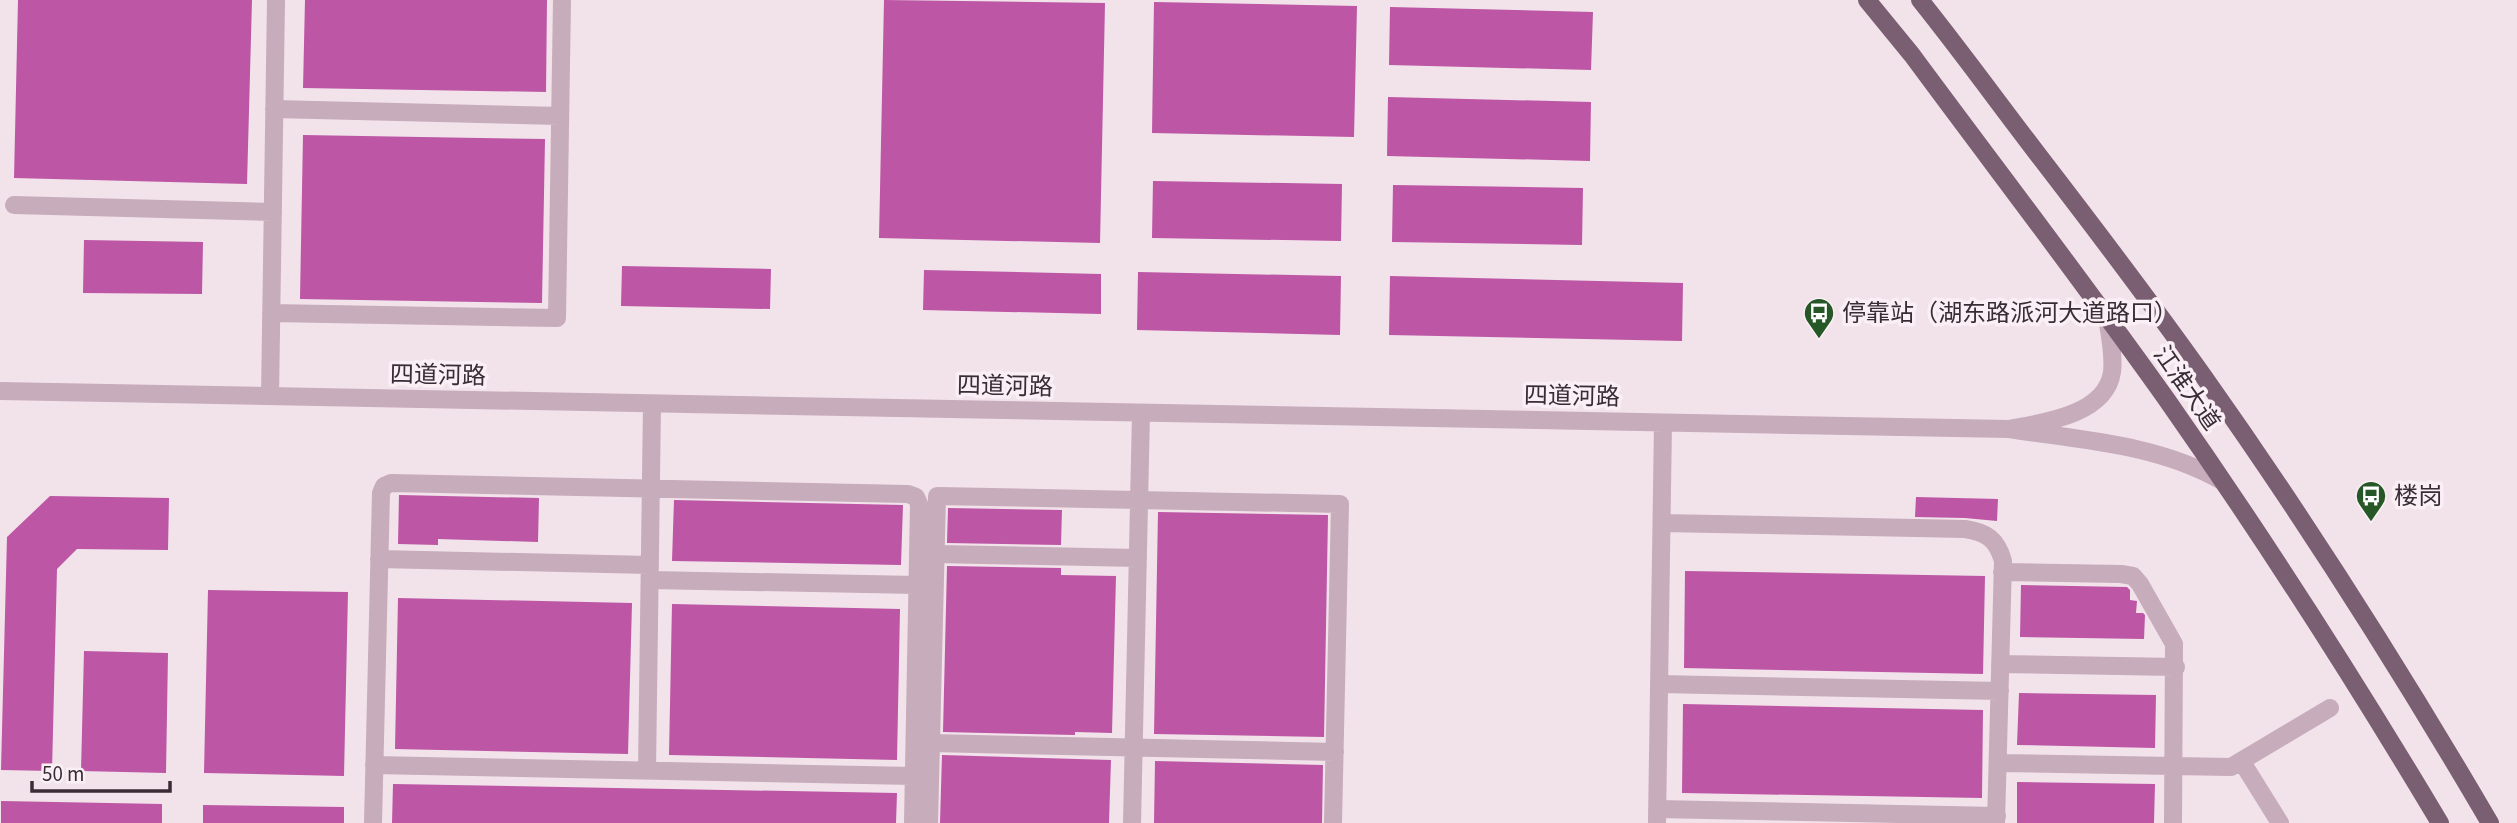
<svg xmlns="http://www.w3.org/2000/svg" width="2517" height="823" viewBox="0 0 2517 823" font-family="'Source Sans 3','Noto Sans SC',sans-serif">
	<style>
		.building { fill: #bc56a5 }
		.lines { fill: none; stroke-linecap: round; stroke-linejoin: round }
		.minor { stroke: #c7acbb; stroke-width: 18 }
		.major { stroke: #795f71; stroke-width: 18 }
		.labels { text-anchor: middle; stroke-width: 7; stroke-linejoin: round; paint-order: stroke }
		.poi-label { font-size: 24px; fill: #392c35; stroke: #faeff4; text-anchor: start }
		.street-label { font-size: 24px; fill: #392c35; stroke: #faeff4 }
	</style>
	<rect width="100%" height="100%" fill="#f2e2ea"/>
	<path class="building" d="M18,0H252L247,184L14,178Z
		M305,0H547L546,92L303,88Z
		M884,0L1105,3L1100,243L879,238Z
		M1154,2L1357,6L1354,137L1152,133Z
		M1390,7L1593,12L1591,70L1389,65Z
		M1388,97L1591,102L1590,161L1387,156Z
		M303,135L545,139L542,303L300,299Z
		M1153,181L1342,184L1341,241L1152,238Z
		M1393,185L1583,188L1582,245L1392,242Z
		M84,240L203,242L202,294L83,293Z
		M622,266L771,269L770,309L621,306Z
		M924,270L1101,274V314L923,310Z
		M1138,272L1341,276L1340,335L1137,330Z
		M1390,276L1683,283L1682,341L1389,335Z
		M399,495L539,498L538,542L438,539V545L398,544Z
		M50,496L169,498L168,550L77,549L57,569L52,771L1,770L7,537Z
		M1916,497L1998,499L1997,521L1965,518L1915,517Z
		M674,500L903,505L901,565L672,561Z
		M948,508L1062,510L1061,545L947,543Z
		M1158,512L1328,515L1324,737L1154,734Z
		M947,566L1061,568V575L1116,576L1112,733L1075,732V735L943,732Z
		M1685,571L1985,576L1983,674L1684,668Z
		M2021,585L2127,587L2130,590V600L2137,601L2136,613H2143L2145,615L2144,639L2020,637Z
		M208,590L348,592L344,776L204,773Z
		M398,598L632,603L628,754L395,749Z
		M672,604L900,609L897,760L669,755Z
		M84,651L168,653L166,773L81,771Z
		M2019,693L2156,695L2155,748L2017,745Z
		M1683,704L1983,710L1982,798L1682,793Z
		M942,755L1111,760L1109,823H940Z
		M1155,761L1323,765L1322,823H1154Z
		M2017,782L2155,784L2154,823H2017Z
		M393,784L897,793L896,823H392Z
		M1,801L162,804V823H1Z
		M203,805L344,807V823H203Z"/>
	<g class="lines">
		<path class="minor" d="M274,109L560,116
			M14,205L273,212
			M271,313L557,318L562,0
			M2107,318C2110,336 2114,355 2112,372C2106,415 2042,423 2009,429C2081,440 2158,444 2222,481
			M0,391L2009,429
			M270,396L276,0
			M1662,523L1965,529C1986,532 1997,539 2003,561L1996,823
			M936,554L1138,558
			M379,559L650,565
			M2002,572L2121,574L2133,576L2140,584L2174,644L2173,823
			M650,580L917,585
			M2000,664L2176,667
			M1659,684L2000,691
			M931,743L1335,752
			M2242,762L2280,823
			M1998,763L2231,767L2330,708
			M374,765L914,776
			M647,770L652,404
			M1657,809L1997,816
			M373,823L381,493L384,486L391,483L908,494L916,497L919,504L913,823
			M929,823L937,496L1340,504L1333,823
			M1132,823L1141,413
			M1657,823L1663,423"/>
		<path class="major" d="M1867,0L1912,55C1997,170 2084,283 2167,400C2263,537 2354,679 2440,823
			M1920,0C1960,50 1997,101 2036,152C2093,226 2150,301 2204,377C2306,521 2401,671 2490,823"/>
	</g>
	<defs>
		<g id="bus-pin" transform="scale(1.575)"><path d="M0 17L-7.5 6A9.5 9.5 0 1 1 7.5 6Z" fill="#255727" stroke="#faeff4"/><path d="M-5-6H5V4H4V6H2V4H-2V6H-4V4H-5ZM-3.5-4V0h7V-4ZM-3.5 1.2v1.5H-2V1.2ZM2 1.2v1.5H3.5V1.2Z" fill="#fff"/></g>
	</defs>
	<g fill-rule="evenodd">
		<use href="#bus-pin" x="1819" y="313"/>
		<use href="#bus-pin" x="2371" y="496"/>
	</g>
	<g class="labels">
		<g class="poi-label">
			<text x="1842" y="321">停靠站（湖东路派河大道路口）</text>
			<text x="2394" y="504">楼岗</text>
		</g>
		<g class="street-label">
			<text transform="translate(438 375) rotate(1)" y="8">四道河路</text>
			<text transform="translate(1005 386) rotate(1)" y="8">四道河路</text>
			<text transform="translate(2187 388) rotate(55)" y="8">江淮大道</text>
			<text transform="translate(1572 396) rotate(1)" y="8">四道河路</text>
		</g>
	</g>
	<path d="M32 781v10h138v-10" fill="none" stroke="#392c35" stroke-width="3.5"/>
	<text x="42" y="781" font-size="21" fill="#392c35" stroke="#faeff4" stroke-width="5" paint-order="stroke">50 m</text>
</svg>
